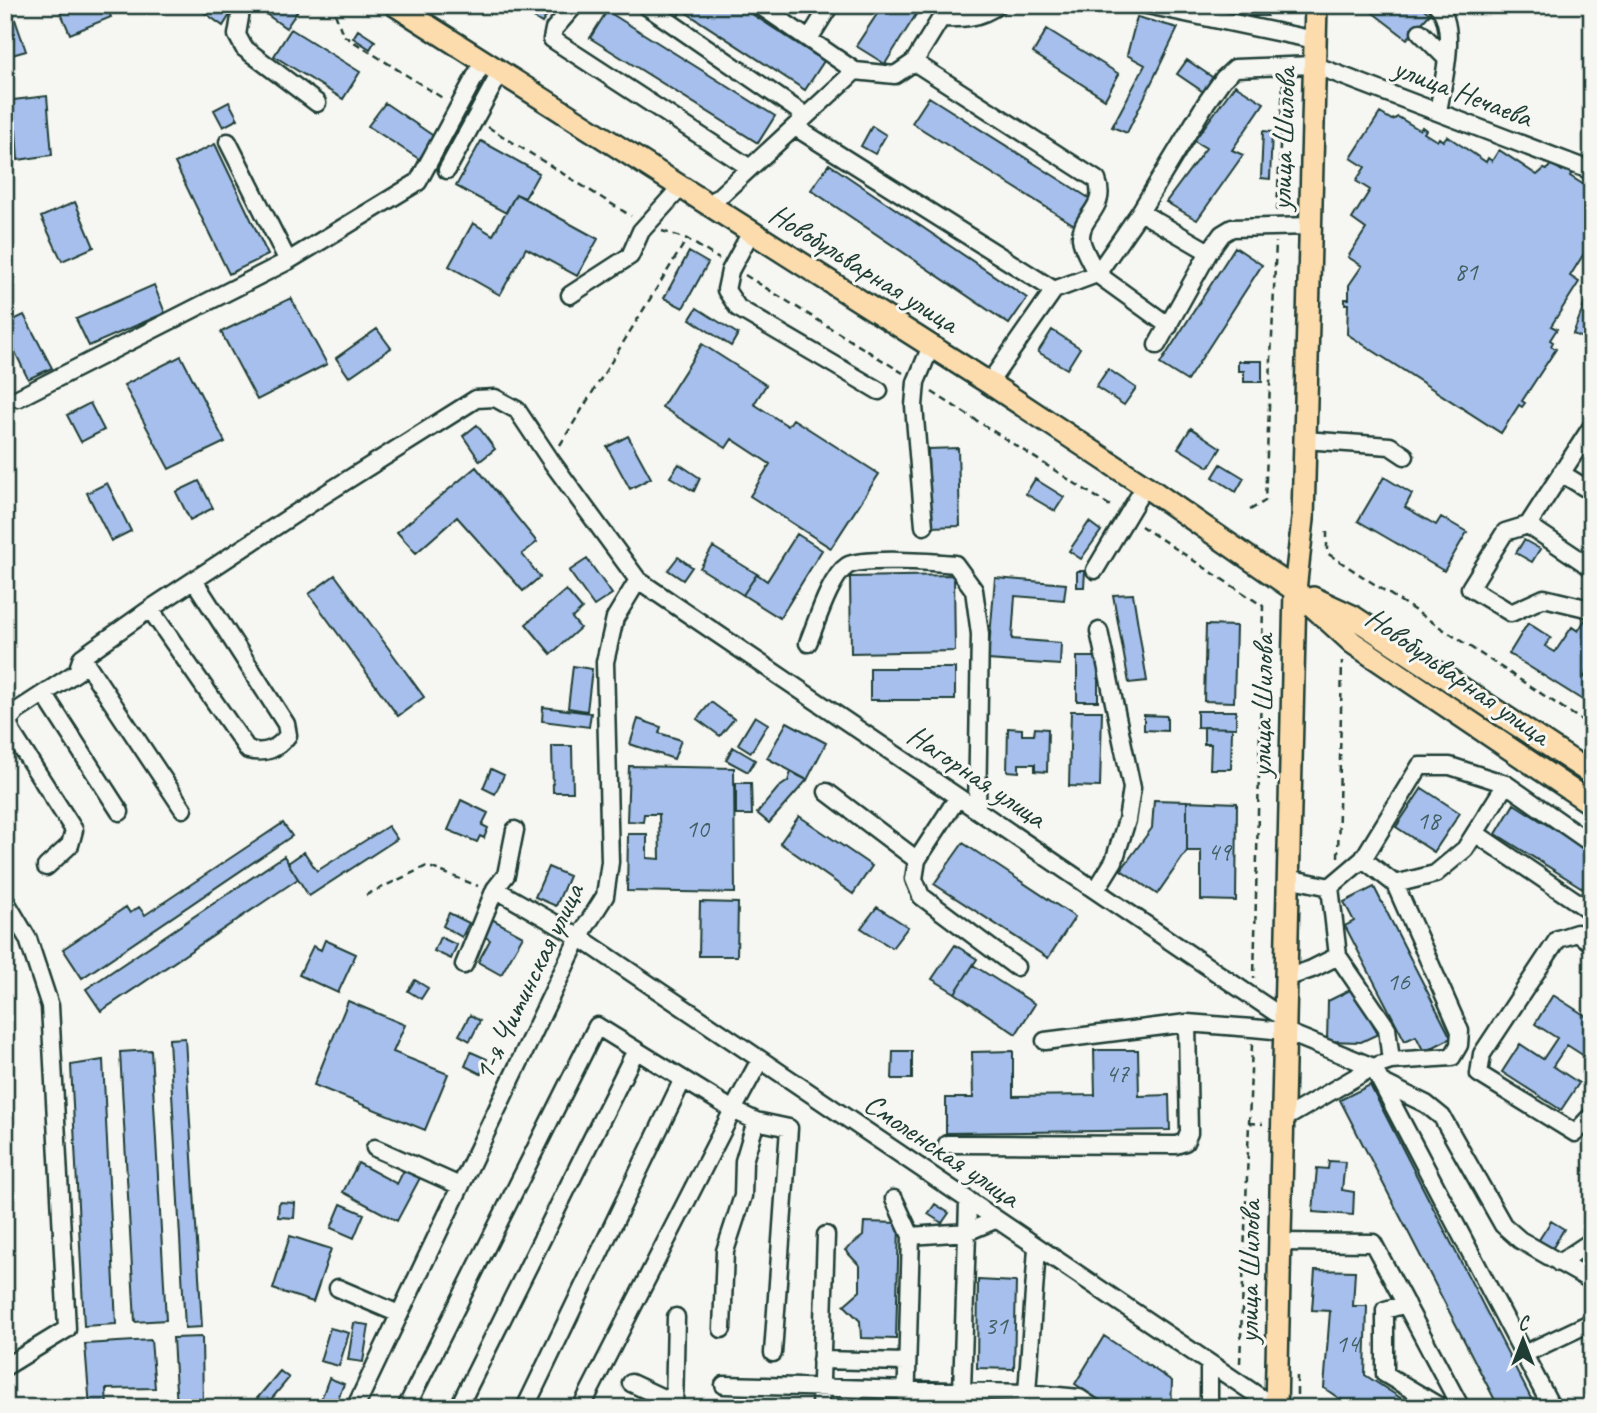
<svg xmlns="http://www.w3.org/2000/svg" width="1597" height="1413" viewBox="0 0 1597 1413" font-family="Caveat,sans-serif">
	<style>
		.building { fill: #a6bfec; stroke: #1f3d34; stroke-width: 2 }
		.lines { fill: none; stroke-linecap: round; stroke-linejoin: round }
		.minor-casing { stroke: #1f3d34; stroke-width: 21 }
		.major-casing { stroke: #1f3d34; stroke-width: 26 }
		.path { stroke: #1f3d34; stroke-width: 2.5; stroke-dasharray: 7 5; stroke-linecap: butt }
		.minor { stroke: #f6f6f2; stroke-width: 16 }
		.major { stroke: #fcdcac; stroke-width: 21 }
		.labels { text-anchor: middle; stroke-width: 6; stroke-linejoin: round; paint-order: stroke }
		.number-label { font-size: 26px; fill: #415e62 }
		.street-label { font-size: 30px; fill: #1f3d34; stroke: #f6f6f2 }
	</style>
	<rect width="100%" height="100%" fill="#f6f6f2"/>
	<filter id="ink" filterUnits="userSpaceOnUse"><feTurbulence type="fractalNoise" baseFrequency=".0143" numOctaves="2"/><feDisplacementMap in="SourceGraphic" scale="14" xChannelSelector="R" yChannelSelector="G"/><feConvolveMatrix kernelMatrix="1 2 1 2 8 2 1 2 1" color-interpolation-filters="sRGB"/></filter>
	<g filter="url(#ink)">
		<path class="building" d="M5,5H10L26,51L5,57Z
			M72,5H106L111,17L70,34L60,11Z
			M200,5H236L223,26L198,8Z
			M272,5H288L297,12L286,28L266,14Z
			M513,5H553L542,23Z
			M663,5H738L824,61L805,90L682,10L676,19L661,9Z
			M883,5H922L885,64L856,46Z
			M1233,5H1267V16H1233Z
			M1419,5L1430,14L1407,39L1364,6Z
			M607,11L775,116L758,143L590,38Z
			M1137,17L1178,28L1127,133L1112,127L1145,65L1127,55Z
			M291,29L360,72L343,99L274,56Z
			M1047,29L1119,74L1105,99L1033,53Z
			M358,30L375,41L370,49L353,38Z
			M1187,60L1218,81L1208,95L1177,74Z
			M1235,85L1264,103L1232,150L1243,155L1197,220L1166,202L1206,148L1194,141Z
			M47,96L52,155L18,160L16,130L5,131V101Z
			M929,97L1092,200L1076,226L912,123Z
			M229,102L238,119L223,127L214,110Z
			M385,103L435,137L419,159L368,126Z
			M1380,113L1392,120L1398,117L1420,130L1422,127L1426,130L1424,133L1437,141L1439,138L1443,141L1447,136L1486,162L1488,158L1492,161L1499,150L1537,175L1544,169L1547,170L1551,164L1562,171L1564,168L1572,173L1570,176L1592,190V229L1585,239L1589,242L1586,246L1588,247L1570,276L1579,282L1551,326L1557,329L1550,340L1553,342L1551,346L1556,349L1522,401L1525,403L1522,407L1519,405L1501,433L1347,334L1348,304H1345V299H1349V285L1362,266L1348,257L1366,229L1352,219L1370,190L1356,181L1365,167L1351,158Z
			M872,126L886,135L875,154L861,146Z
			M1263,131L1272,132L1270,179L1261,178Z
			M481,141L539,173L525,198L516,194L506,213L456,186Z
			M215,144L268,255L229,274L175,163Z
			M829,164L1027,298L1009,324L811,190Z
			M516,194L598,239L577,276L526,248L500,295L449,266L473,223L493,235Z
			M75,202L94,247L62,261L41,217Z
			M1235,247L1262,265L1187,381L1160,364Z
			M689,252L708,263L683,308L664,298Z
			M154,285L165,313L89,346L76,319Z
			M1592,285V342L1573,334Z
			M291,298L327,364L257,400L221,332Z
			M697,308L738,334L731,346L690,319Z
			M24,315L52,368L28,379L5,331V324Z
			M377,329L391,348L349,377L336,358Z
			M1052,330L1080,348L1067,369L1038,352Z
			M702,344L766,385L754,404L788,426L793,419L879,474L831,548L750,496L770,464L732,439L726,448L662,407Z
			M181,356L225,442L169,469L124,385Z
			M1238,361H1262V382H1244V371H1238Z
			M1108,369L1136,388L1124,405L1096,387Z
			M90,403L104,430L81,442L67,415Z
			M477,425L495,449L480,461L463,436Z
			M1191,428L1221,448L1209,467L1178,448Z
			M628,436L651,478L630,489L607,447Z
			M958,448L960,526L930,527L928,449Z
			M679,464L700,478L694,491L670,477Z
			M1221,464L1244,478L1236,492L1213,477Z
			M476,467L537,542L522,554L540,577L523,591L457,517L416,553L397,532Z
			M1384,477L1412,494L1405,507L1436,525L1441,517L1467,532L1444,571L1358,521Z
			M1035,479L1064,497L1055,511L1026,494Z
			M199,481L213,508L190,520L176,492Z
			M107,483L131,531L111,541L87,493Z
			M1089,522L1101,531L1081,559L1069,551Z
			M797,534L822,550L780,618L743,595L757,574L767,581Z
			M1524,540L1540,549L1532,562L1516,553Z
			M713,547L757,574L743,595L700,568Z
			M678,557L692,567L683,580L668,570Z
			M587,559L612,594L594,606L569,571Z
			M1077,571H1085L1084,587H1077Z
			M335,575L424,697L398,716L309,594Z
			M954,575L955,651L851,653L850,577Z
			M995,578L1066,584L1064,600L1015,596L1012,639L1061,643L1060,665L988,660Z
			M566,590L582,609L572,618L580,628L551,654L526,624Z
			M1133,594L1147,681L1129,683L1113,595Z
			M1587,617L1592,619V664L1584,677L1592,680V706L1509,654L1528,623L1551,638L1545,646L1555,652L1572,627L1578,631Z
			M1206,625L1236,626L1234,702L1204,701Z
			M1077,657H1098V701H1077Z
			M573,666L592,669L587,711L568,708Z
			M870,668H955V700H870Z
			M711,702L734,719L720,736L697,719Z
			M543,707L591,713L589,727L542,721Z
			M1071,711H1102L1100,787L1069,786Z
			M1197,711H1236V728L1197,727Z
			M1144,715L1167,716V731L1144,730Z
			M755,716L768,724L751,752L738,744Z
			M638,719L661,727L659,733L681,740L674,759L630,744Z
			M787,722L826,743L807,780L767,758Z
			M1204,727L1232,728L1231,769H1210L1211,744H1204Z
			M1008,728L1022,729V735H1034L1035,728L1048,729L1047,772L1035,771V764H1019V772L1007,771Z
			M552,746H572L573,792H553Z
			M733,747L755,760L748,772L726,760Z
			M629,766L734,768L735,893L627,891L628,834H647V858L660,859L659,814H644L643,822L627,821Z
			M491,769L504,775L495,794L483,788Z
			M791,772L807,780L769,823L757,813L778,788L788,781Z
			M736,783H751L752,815H736Z
			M1422,788L1460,813L1434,852L1396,827Z
			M461,800L488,813L482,825L488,828L484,838L480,836L477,842L448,830Z
			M1154,800L1187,801V851L1157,894L1121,870L1152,828Z
			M1187,801L1237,803L1236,901L1201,900V851H1187Z
			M1514,804L1592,853V894L1496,834Z
			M799,816L872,866L853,894L780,843Z
			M283,823L292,836L82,978L63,949L126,907L130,913L139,907L145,915Z
			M388,826L397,839L309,896L288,863L304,852L317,871Z
			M963,843L1075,917L1048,958L934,884Z
			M284,856L298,879L101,1011L86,989Z
			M548,867L569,876L556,906L535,897Z
			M1374,887L1451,1038L1424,1052L1416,1036L1405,1041L1345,926L1354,921L1344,902Z
			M700,902L738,903L737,956H699Z
			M877,907L908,927L892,948L861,928Z
			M449,913L469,923L462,937L443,926Z
			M488,917L523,936L501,975L478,962L490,940L479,933Z
			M440,937L457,945L451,959L434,951Z
			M325,940L356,954L338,993L299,975L313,946L321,950Z
			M955,945L977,959L955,993L932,979Z
			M973,965L1035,1004L1016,1034L955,993Z
			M415,980L428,988L421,999L408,991Z
			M1354,988L1378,1034L1361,1042L1327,1041L1328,1001Z
			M1553,995L1592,1020V1061L1567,1045L1553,1066L1579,1083L1561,1110L1502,1072L1520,1044L1543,1059L1557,1038L1535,1024Z
			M348,1001L405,1025L393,1052L448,1074L425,1130L314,1085Z
			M470,1015L480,1021L470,1041L459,1035Z
			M185,1038L202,1327L185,1328L169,1039Z
			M151,1050L166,1320L135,1322L120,1052Z
			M1094,1050H1138L1139,1096L1169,1095L1170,1130L946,1133V1098H973L972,1052L1013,1051V1096L1095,1095Z
			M893,1051H912V1079H892Z
			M471,1052L487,1059L481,1074L465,1066Z
			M103,1060L116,1324L84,1326L71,1065Z
			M1370,1085L1536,1408H1499L1340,1100Z
			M1329,1161L1345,1162L1342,1190L1354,1192L1353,1215L1313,1212L1317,1168L1328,1169Z
			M358,1163L397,1184L404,1170L420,1178L397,1221L343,1192Z
			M279,1202L295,1203L294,1218L278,1217Z
			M341,1204L364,1214L354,1238L331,1228Z
			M935,1204L949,1213L942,1223L928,1214Z
			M1551,1221L1564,1229L1551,1251L1537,1243Z
			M864,1222L899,1223L896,1339L861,1338L860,1321L844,1305L860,1291V1266L845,1250L863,1236Z
			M290,1236L331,1249L313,1302L273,1289Z
			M1315,1270L1355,1271L1353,1306H1367L1365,1375L1416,1408H1353L1324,1388L1330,1311L1312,1310Z
			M978,1280L1016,1282L1014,1369L977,1368Z
			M354,1323L369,1325L363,1362L348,1360Z
			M330,1328L349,1333L339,1366L320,1361Z
			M1104,1336L1172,1381L1171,1408H1111L1075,1384Z
			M202,1337L203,1408H177L173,1338Z
			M151,1340L155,1388L106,1389L107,1408H90L85,1344Z
			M280,1371L289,1378L264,1408H249Z
			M329,1378L344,1384L334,1408L319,1405Z"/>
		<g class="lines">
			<g class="minor-casing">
				<path id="minor" d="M242,5L237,35L244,48L317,103
					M575,5L554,29L552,39L750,168
					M645,5L806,116
					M1147,5L1315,40
					M1437,5C1459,26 1442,85 1438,112
					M941,18C963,19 980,18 998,5
					M1420,32L1447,59
					M809,39L830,5
					M914,62L1097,180C1108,208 1080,216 1081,238C1082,249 1092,264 1097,274
					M855,71L895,75L914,62L949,5
					M795,127L1054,290
					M228,142L288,261
					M447,170L500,73
					M710,205L855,71L759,5
					M751,232L730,271L726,290L738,308L879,391
					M1209,252L1140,212L1206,103L1223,79L1235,68L1314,65L1592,171
					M1097,274L1140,212
					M570,295L630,256L641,231L681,187
					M1157,345L1209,252L1222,234L1232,228L1310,226
					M989,383L1054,290L1097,274L1169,326
					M18,398L288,261L418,182L483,62
					M1592,426L1528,525L1592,568
					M1304,440L1390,446L1405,456
					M1561,473L1592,492
					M1528,525L1505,532L1470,588L1511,613L1544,598L1586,608
					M924,526L914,406L916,382L931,346
					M1095,570L1145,486
					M638,580L1285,1019
					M150,609L248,750C265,754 277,750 288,735L286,724L195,582
					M808,643C816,624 830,577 847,566C862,557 935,562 955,564L974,590L980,634L977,810
					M82,657L183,809
					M44,694L120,812
					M827,792L917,860
					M958,797L917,860L914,879L921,896L1016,967
					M1475,833L1592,912
					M1363,859L1420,766H1450L1506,784L1592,844
					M46,867L70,845L74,830L12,733L8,721L17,711L77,672L82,657L150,609L322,496L476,399L495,398L517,410L551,461L638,580L615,618L605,662L610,862L605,896L579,937L355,1408
					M1288,878L1330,887L1338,956L1387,1028L1391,1061
					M1395,884L1435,874L1465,849L1506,784
					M495,889L506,875L515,830
					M1096,890L1114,861L1127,820L1132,788L1099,631
					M5,900L28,939L50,1006L67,1329L5,1367
					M1592,943L1577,933L1558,939L1482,1054L1479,1074L1575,1133L1592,1115
					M464,965L495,889L579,937L1276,1408
					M1286,978L1312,969L1338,956
					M1045,1041L1187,1023L1252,1028L1284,1031L1373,1067L1552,1408
					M1383,1083L1426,1104L1442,1117L1503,1225L1520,1240L1592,1281
					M1282,1120L1373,1067L1391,1061L1452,1057L1459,1045L1460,1031L1395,884L1363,859L1330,887
					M947,1144L1176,1145L1185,1142L1189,1133L1187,1023
					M375,1148L460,1186
					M894,1199L911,1236L906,1408
					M911,1236L967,1232L995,1220
					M1280,1242L1373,1243L1461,1408
					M1559,1263L1592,1241
					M338,1288L399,1314
					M1406,1304L1385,1310V1374L1442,1408
					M722,1329L725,1251L743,1196L744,1161L756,1121
					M1524,1354L1592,1322
					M821,1360L906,1362
					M631,1383L674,1403
					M724,1385L1027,1393L1079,1398L1094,1408
					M962,1391L968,1202
					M406,1408L597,1026L733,1110L760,1060
					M458,1408L636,1050
					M525,1408L683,1079
					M581,1408L733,1110L756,1121L789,1128L773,1353
					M674,1408L676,1317
					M820,1408L826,1235
					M1026,1408L1037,1248
					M1209,1408V1364"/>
			</g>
			<g class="major-casing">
				<path id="major" d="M395,5L989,383L1145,486L1295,590L1353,643L1592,804
					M1313,598L1352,616L1592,774
					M1276,1408L1295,590L1303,519L1316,5"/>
			</g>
			<path class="path" d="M328,5L333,8L343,35L444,99
				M488,127L631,216
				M1277,211L1283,81
				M662,231L687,239L719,259
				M745,275L903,373
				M932,392L1112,507
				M560,445L687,239
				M1250,510L1265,501L1276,242
				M1141,526L1263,606L1254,978
				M1327,531V553L1592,727
				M1338,857L1342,661
				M366,895L427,866L478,886
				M1249,1123L1263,1124
				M1240,1363L1252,1044
				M1297,1407V1372"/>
			<use href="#minor" class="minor"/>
			<use href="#major" class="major"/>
		</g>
	</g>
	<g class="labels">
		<g class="number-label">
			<text x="1466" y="280">81</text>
			<text x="1428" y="829">18</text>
			<text x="697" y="837">10</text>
			<text x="1219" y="860">49</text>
			<text x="1398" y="990">16</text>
			<text x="1117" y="1082">47</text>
			<text x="996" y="1334">31</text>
			<text x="1347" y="1352">14</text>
		</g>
		<g class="street-label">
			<text transform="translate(1463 92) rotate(21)" y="10">улица Нечаева</text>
			<text transform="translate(1283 139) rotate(-88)" y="10">улица Шилова</text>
			<text transform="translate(864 268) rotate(32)" y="10">Новобульварная улица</text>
			<text transform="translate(1458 676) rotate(35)" y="10">Новобульварная улица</text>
			<text transform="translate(1262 706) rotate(-89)" y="10">улица Шилова</text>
			<text transform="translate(977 776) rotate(34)" y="10">Нагорная улица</text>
			<text transform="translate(528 982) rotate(-64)" y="10">1-я Читинская улица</text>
			<text transform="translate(942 1150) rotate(34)" y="10">Смоленская улица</text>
			<text transform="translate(1249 1272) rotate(-89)" y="10">улица Шилова</text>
		</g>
	</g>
	<rect width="1597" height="1413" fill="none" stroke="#f6f6f2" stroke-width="28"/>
	<rect x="14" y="14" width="1569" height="1385" fill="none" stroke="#1f3d34" stroke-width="2.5" filter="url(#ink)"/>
	<g transform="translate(1523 1340)" stroke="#f6f6f2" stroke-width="5" paint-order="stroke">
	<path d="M0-5L12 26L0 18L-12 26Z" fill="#1f3d34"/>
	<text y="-10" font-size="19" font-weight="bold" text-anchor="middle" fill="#1f3d34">С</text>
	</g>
</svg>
